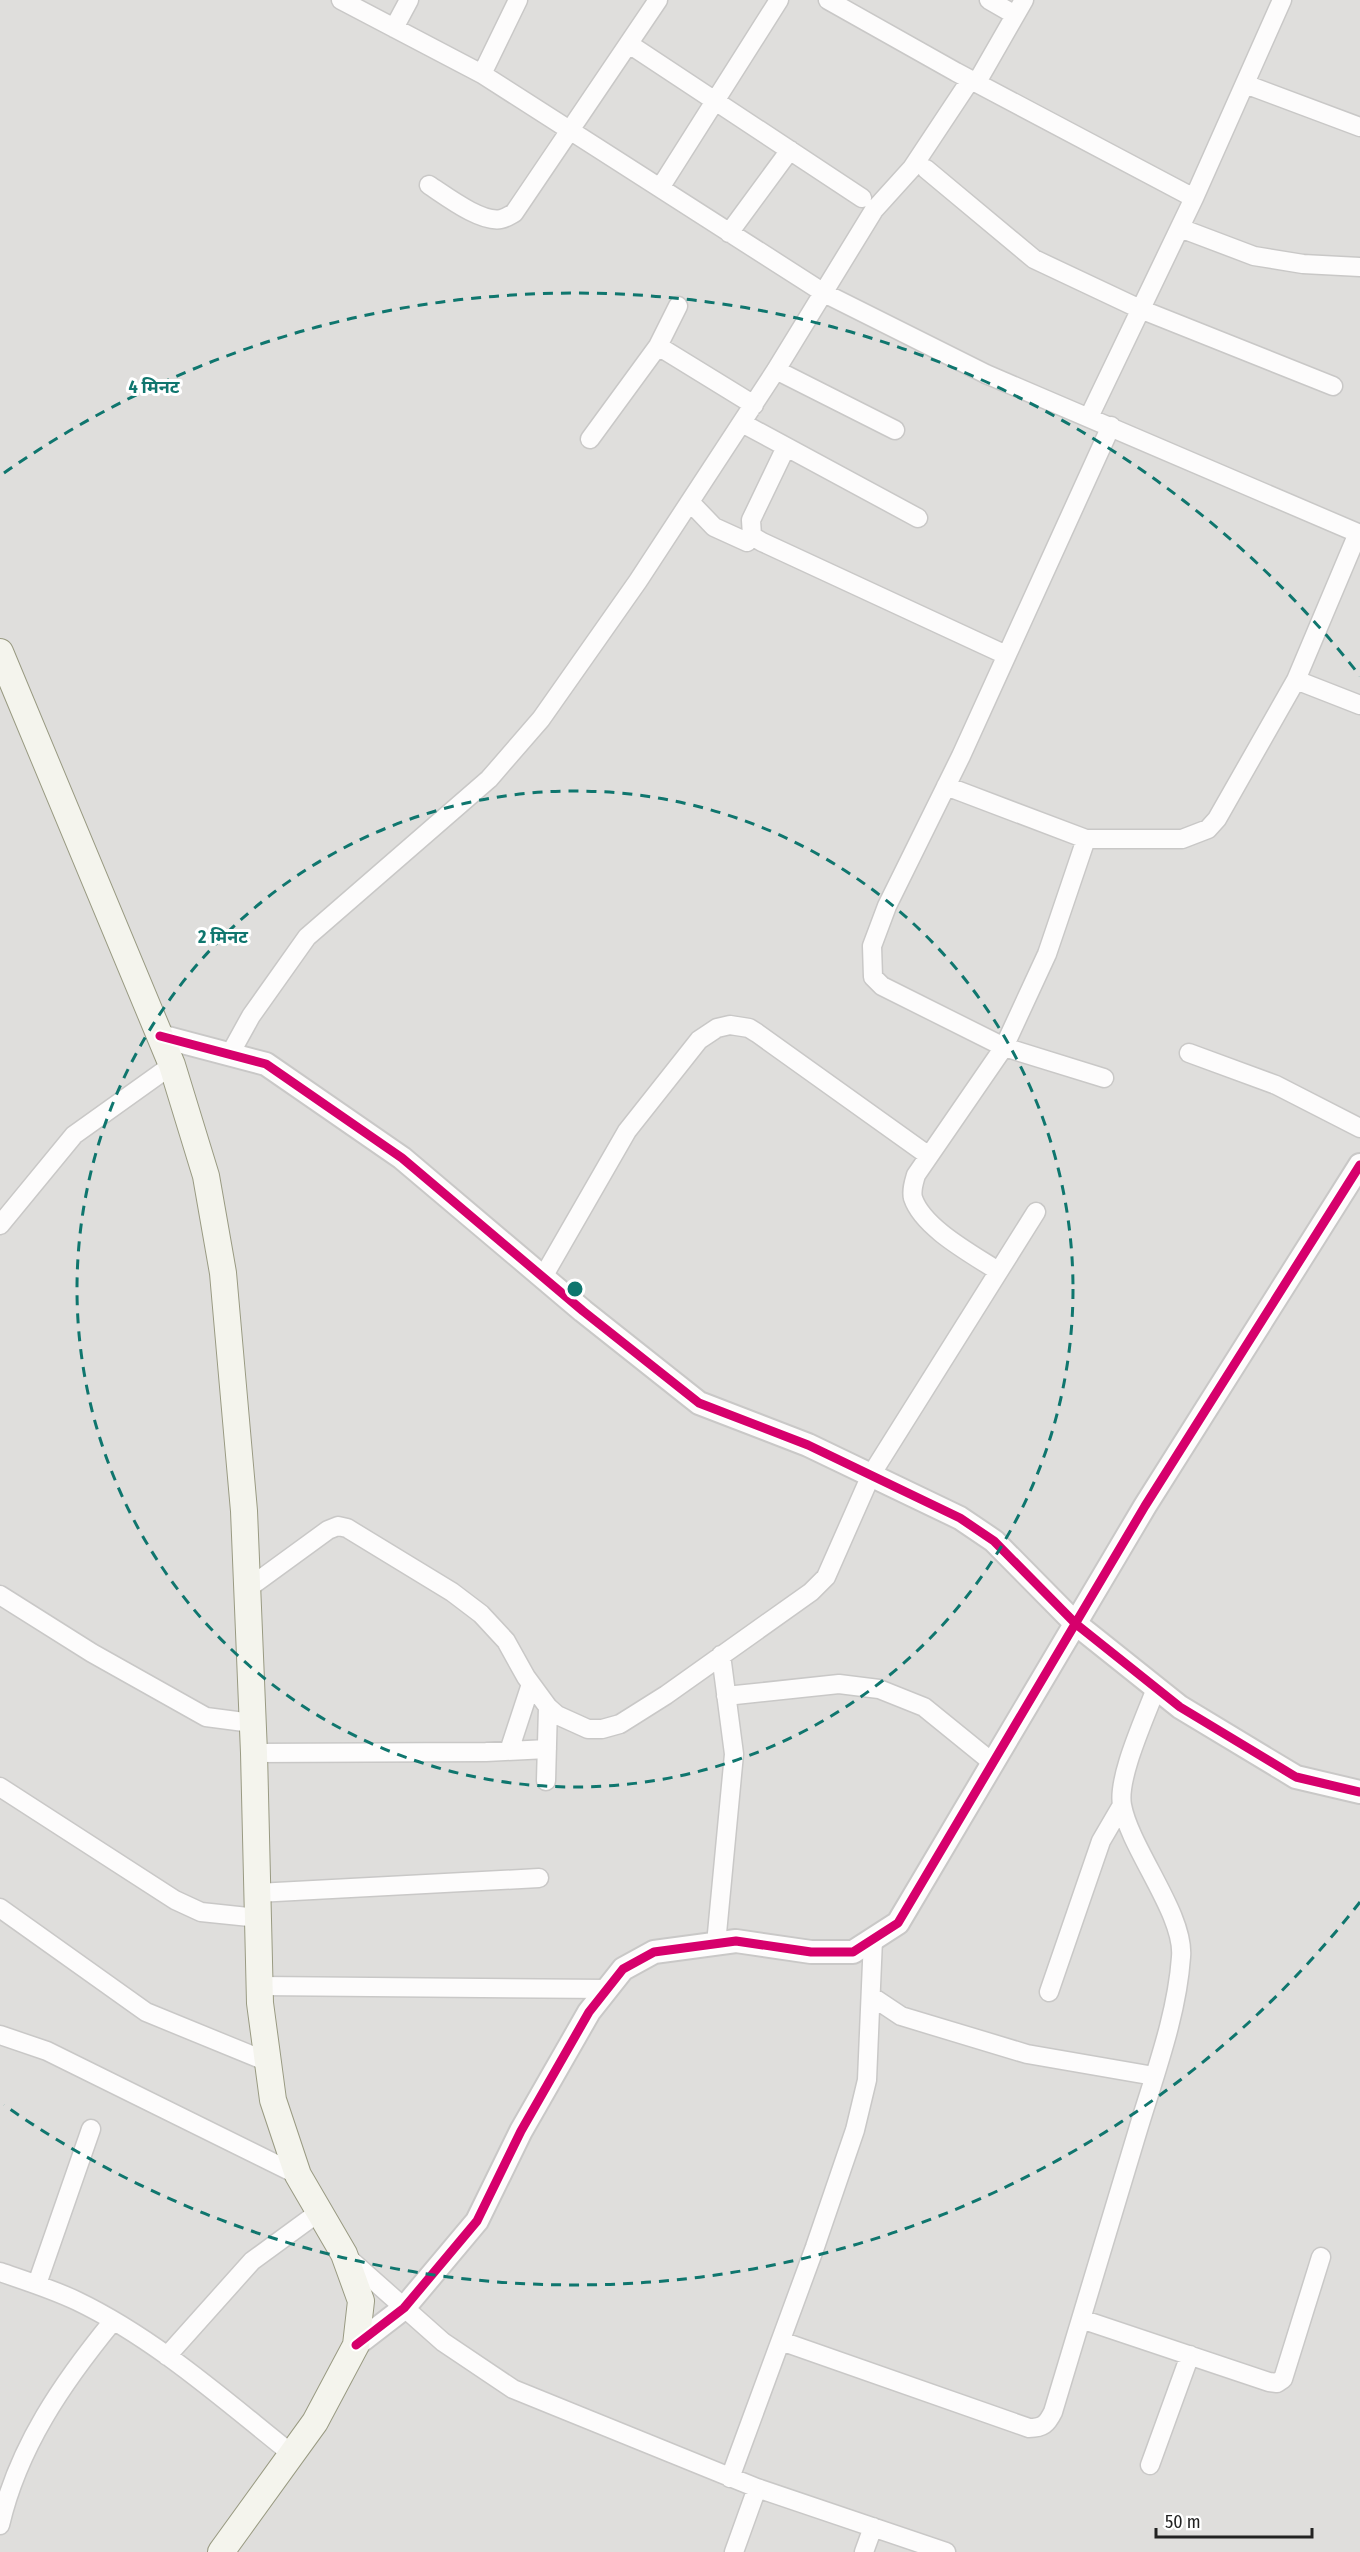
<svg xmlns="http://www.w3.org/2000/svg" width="1360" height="2552" viewBox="0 0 1360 2552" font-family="'Fira Sans Condensed','Noto Sans Devanagari',sans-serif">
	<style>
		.residential { fill: #dfdedc }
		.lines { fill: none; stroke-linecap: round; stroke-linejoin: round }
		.minor-casing { stroke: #c9c8c7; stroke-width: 21 }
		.tertiary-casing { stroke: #c9c8c7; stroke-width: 26 }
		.secondary-casing { stroke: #999a82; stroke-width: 28 }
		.minor { stroke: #fdfcfc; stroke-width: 18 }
		.tertiary { stroke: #fdfcfc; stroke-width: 22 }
		.secondary { stroke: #f4f4ed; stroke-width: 26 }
		.cycleway-casing { stroke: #fff; stroke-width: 13 }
		.cycleway { stroke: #d6006c; stroke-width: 9 }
		.ring { fill: none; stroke: #0f766e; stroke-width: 3; stroke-dasharray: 10 8 }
		.centre { fill: #0f766e; stroke: #fff; stroke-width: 3 }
		.ring-label { font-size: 18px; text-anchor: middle; font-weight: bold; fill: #0f766e; stroke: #fff; stroke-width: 6; stroke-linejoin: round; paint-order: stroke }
	</style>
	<rect width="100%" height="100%" fill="#f0eeeb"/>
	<path class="residential" d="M0,0H1360V2552H0Z"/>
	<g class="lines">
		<g class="minor-casing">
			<path id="minor" d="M341,0L482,74L824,293L986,374L1360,534
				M828,0L956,72L1194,198
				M989,0L1015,15
				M394,28L409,0
				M629,44L862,198
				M482,74L518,0
				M1245,84L1360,127
				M926,169L1034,259L1140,309L1333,386
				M429,185C446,196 481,223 501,219C506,218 510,215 514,213L658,0
				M660,188L779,0
				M1180,228L1254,256L1303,264L1360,267
				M729,233L790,150
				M658,346L754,405
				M776,370L895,430
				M1089,417L1194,198L1282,0
				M742,423L918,518
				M590,439L658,346L678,306
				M786,447L751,520L752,536L762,542L1006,655
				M690,502L714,527L747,542
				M1296,680L1360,705
				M946,786L1086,839H1182L1208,829L1217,819L1296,680L1358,533
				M1189,1053L1276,1085L1360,1128
				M230,1054L251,1016L307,937L489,779L541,719L638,581L776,370L874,210L912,168L969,82H977L1024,0
				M1104,1078L1004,1047L882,986L873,977L872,946L887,906L961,756L1111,426
				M0,1225L74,1135L172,1065
				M998,1271C972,1254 923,1228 913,1198C911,1190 914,1182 916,1175L1004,1047L1047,954L1086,839
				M543,1277L627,1131L699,1040L717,1028L730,1025L749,1028L757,1033L929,1156
				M247,1589L328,1530L338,1526L347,1528L452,1592L481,1614L506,1641L526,1677L548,1707L557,1715L588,1729H602L620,1724L666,1695L811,1592L826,1577L871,1475L1036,1212
				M0,1595L92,1653L206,1717L252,1723
				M726,1696L839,1684L879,1689L924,1707L993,1763
				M509,1751L531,1684
				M254,1753L486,1752L547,1749
				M546,1781L548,1707
				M0,1787L175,1900L201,1912L258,1918
				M257,1893L539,1878
				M0,1908L146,2012L268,2062
				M716,1944L734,1754L721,1655
				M260,1986L607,1989
				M1049,1992L1101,1841L1122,1805
				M871,1996L901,2016L1027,2054L1154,2076
				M0,2035L47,2051L298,2175
				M346,2256L443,2342L513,2389L757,2488L946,2552
				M0,2272C26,2281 52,2289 77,2301C156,2339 224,2400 292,2454
				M37,2284L91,2129
				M1081,2319L1269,2382L1277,2383L1283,2379L1321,2257
				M781,2341L1029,2428C1043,2428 1047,2424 1053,2412C1081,2319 1109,2226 1137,2133C1154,2076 1177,2016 1181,1957C1185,1915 1130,1849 1122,1805C1117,1777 1146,1716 1156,1688
				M167,2356L252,2261L319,2212
				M1150,2465L1190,2355
				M730,2478L815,2247L855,2130L867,2080L873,1939
				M0,2525C18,2447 63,2382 113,2321
				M734,2552L757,2488
				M864,2552L873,2527"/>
		</g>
		<g class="tertiary-casing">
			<path id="tertiary" d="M160,1036L266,1064L402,1158L583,1311L699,1403L808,1445L960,1518L994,1541L1076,1624L1180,1707L1296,1777L1360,1792
				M356,2345L404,2308L477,2221L521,2131L589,2012L623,1969L654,1952L736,1941L811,1952H853L898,1923L1145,1506L1360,1165"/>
		</g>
		<g class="secondary-casing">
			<path id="secondary" d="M0,652L172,1065L206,1176L223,1273L244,1511L254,1753L260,2003L273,2100L298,2175L344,2254L361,2301L356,2345L315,2422L221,2552"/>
		</g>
		<use href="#minor" class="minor"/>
		<use href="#tertiary" class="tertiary"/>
		<use href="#secondary" class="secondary"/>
		<g class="cycleway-casing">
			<path id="cycleway" d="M160,1036L266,1064L402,1158L583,1311L699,1403L808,1445L960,1518L994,1541L1076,1624L1180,1707L1296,1777L1360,1792
				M356,2345L404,2308L477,2221L521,2131L589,2012L623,1969L654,1952L736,1941L811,1952H853L898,1923L1145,1506L1360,1165"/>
		</g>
		<use href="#cycleway" class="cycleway"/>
	</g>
	<g class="ring">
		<circle cx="575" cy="1289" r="498"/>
		<path d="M1360 1902A996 996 0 0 1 4 2105M4 473A996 996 0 0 1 1360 676"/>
	</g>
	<circle cx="575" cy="1289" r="9" class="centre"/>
	<g class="ring-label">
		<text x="154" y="393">4 मिनट</text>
		<text x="223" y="943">2 मिनट</text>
	</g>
	<path d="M1156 2528v9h156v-9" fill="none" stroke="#222222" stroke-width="3"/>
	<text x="1165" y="2528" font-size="18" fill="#222222" stroke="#ffffff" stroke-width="4.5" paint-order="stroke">50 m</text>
</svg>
